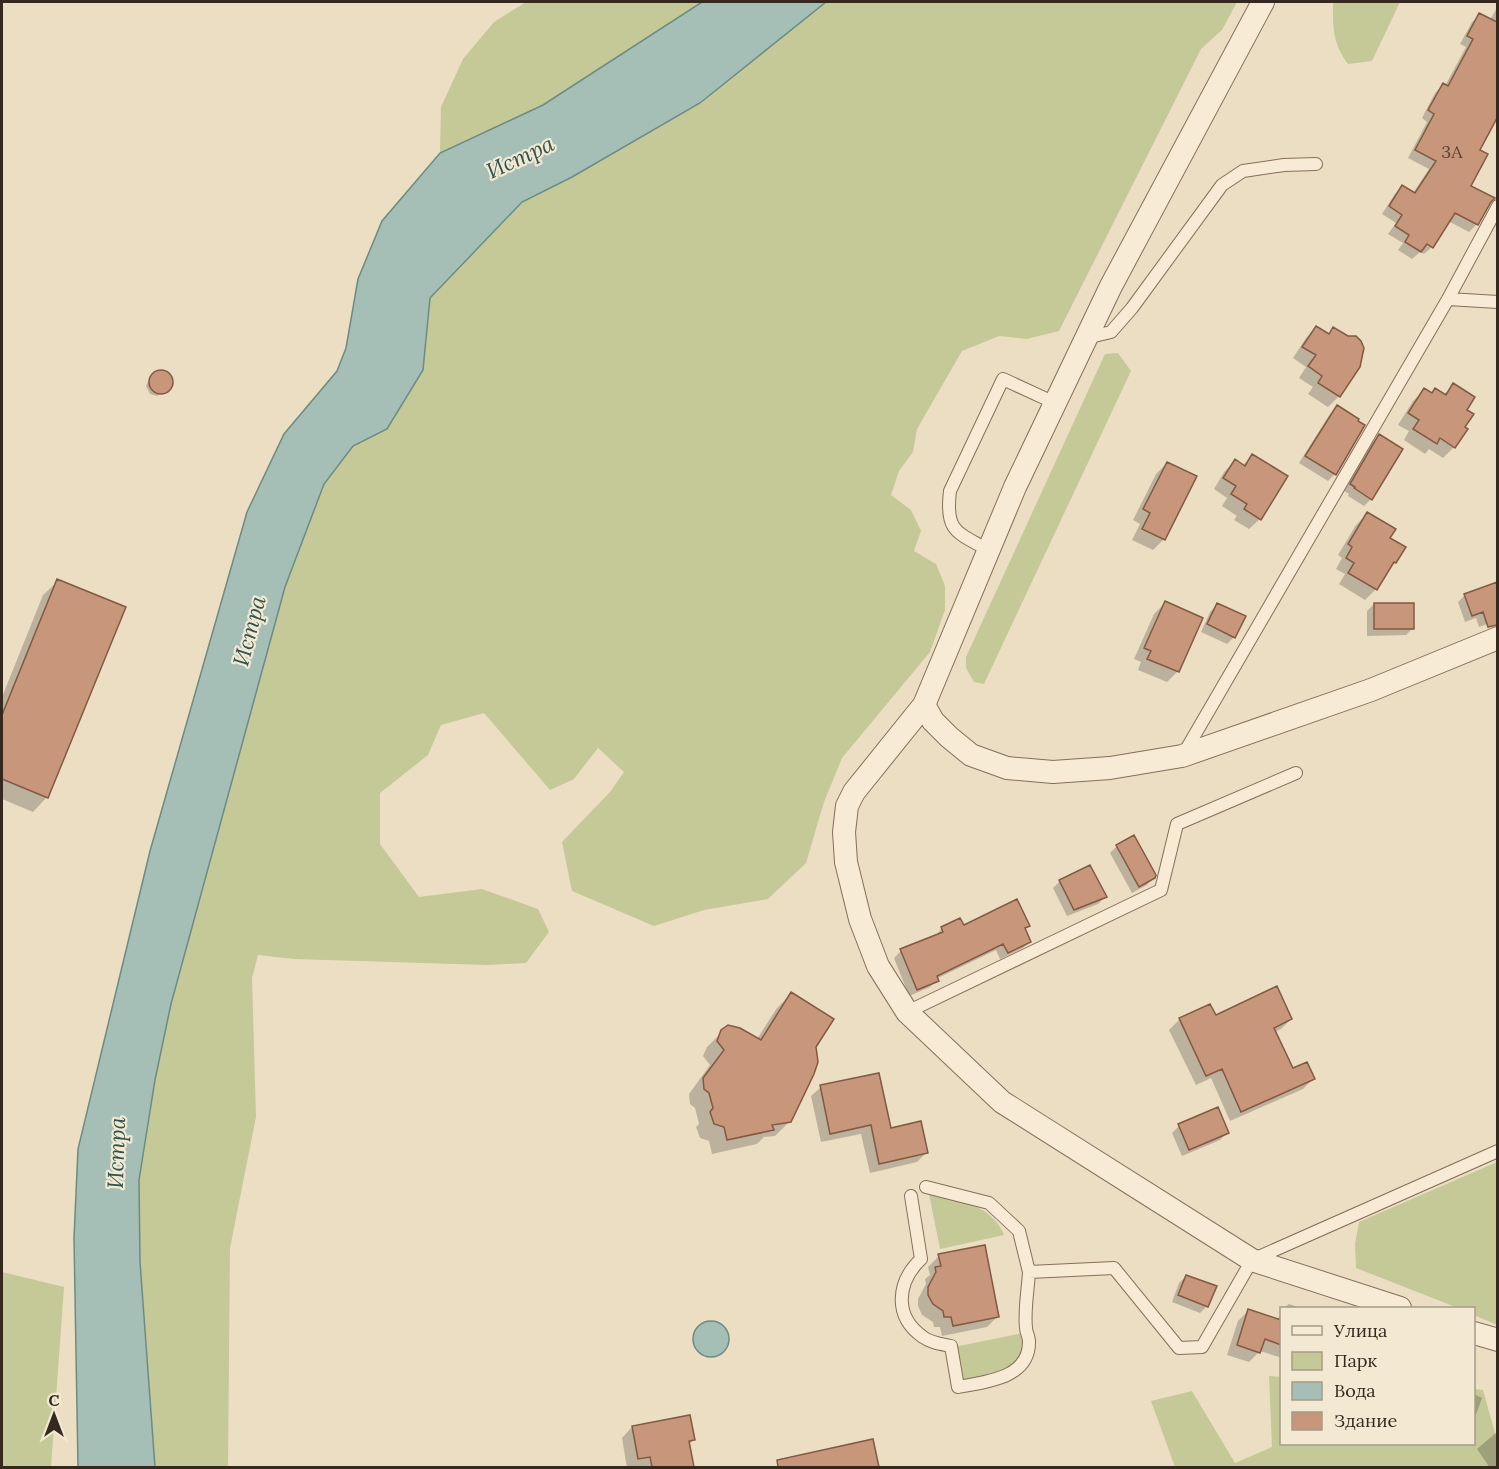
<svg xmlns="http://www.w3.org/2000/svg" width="1499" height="1469" viewBox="0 0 1499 1469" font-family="Lora,serif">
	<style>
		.green { fill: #c5c997 }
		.water { fill: #a5beb6; stroke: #6c8c83; stroke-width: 1.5 }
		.shadow { fill: #0003 }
		.building { fill: #c8977b; stroke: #825942; stroke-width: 1.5 }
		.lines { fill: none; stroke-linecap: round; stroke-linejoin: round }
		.service-casing { stroke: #856f5b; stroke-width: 14 }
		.minor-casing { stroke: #856f5b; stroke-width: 24 }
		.service { stroke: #f7ebd5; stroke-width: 12 }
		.minor { stroke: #f7ebd5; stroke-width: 22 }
		.labels { text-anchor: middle; stroke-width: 4.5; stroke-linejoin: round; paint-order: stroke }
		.number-label { font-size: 18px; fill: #5a4435 }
		.water-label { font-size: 22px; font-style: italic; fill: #2e5450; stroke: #f3e8d2 }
	</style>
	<rect width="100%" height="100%" fill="#ebdec3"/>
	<path class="green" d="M526,2H702L543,105L440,153L441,107L463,59L494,22Z
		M826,2H1237L1222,30L1201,49L1059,331L1027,339L999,336L962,351L917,429L913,452L899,471L891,495L911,510L921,531L914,551L936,564L945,586V610L930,652L842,758L824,802L806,863L768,899L704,910L654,926L572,891L562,842L610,792L624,772L598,748L574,779L550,790L484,713L441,725L428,755L380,793V844L419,897L482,889L538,909L549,932L526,963L488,965L294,959L258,955L252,978L256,1117L230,1248L228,1467L155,1468L140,1262L139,1180L155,1080L171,1004L285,587L324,484L353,446L387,429L423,370L430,298L522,202L572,177L700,103Z
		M1333,2H1400L1372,61L1348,64C1332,42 1333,27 1333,2Z
		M1118,353L1131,371L984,684L974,682L966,668V657L1105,354Z
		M1497,1162V1325L1474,1315V1308H1458L1356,1268L1355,1244L1359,1222Z
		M944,1192C966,1202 995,1210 1004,1235L940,1249L929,1194Z
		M2,1272L64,1287L51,1467H2Z
		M1023,1333C1032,1373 987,1376 959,1381L954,1347Z
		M1269,1376L1281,1377L1282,1444H1474V1389L1483,1390L1497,1440V1467H1175L1151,1401L1192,1391L1235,1463L1272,1447Z"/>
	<path class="water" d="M702,2H826L700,103L572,177L522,202L430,298L423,370L387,429L353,446L324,484L285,587L171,1004L155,1080L139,1180L140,1262L155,1467H78L74,1238L78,1149L150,851L247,512L284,434L337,371L346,348L358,279L382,221L440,153L543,105Z
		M693 1339a18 18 0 1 1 36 0a18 18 0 1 1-36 0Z"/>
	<path class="shadow" d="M1498,6V115L1478,151L1469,187L1477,224L1469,232L1448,221L1432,247L1424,254L1420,252L1412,259L1398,250L1403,243L1388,234L1396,223L1382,214L1395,194L1403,187L1413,193L1429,169L1408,158L1427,122L1422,118L1435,93L1443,85L1445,86L1466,47L1460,44L1472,22L1480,15L1490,20Z
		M1317,327L1328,335L1334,329L1347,338L1359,366L1339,396L1328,407L1308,394L1313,387L1299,378L1306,367L1293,358L1306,338Z
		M162,372L168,375L171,382L168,389L157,396L150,394L146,386L149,379L153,375Z
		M1454,385L1465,410L1463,428L1454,447L1443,458L1429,449L1425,454L1404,440L1409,431L1398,425L1413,401L1424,390L1431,394L1435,390L1443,395Z
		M1337,407L1335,474L1328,481L1299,463L1330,414Z
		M1379,436L1371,499L1364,506L1348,496L1349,494L1344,491L1372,443Z
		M1252,456L1260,519L1249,529L1234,520L1237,516L1222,506L1227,498L1214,489L1224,472L1235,461L1242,466Z
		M1167,463L1164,539L1153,550L1132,540L1140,524L1133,520L1156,474Z
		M1367,514L1388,538L1395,562L1388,569L1376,589L1365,600L1339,584L1345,574L1336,569L1342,558L1338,555L1356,525Z
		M58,581L47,797L33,812L2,799V697L43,595Z
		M1498,583V620L1479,627L1476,618L1465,622L1458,602L1465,595Z
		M1165,603L1201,619L1178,671L1167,682L1138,670L1141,662L1134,659L1154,614Z
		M1374,604L1413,628L1406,635L1367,636V611Z
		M1217,605L1234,637L1227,644L1201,632L1210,612Z
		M1133,837L1154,877L1147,885L1132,893L1110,853L1117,846Z
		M1060,881L1105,897L1098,904L1067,916L1053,888Z
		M960,920L963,927L1029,925L1024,930L1030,941L1023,948L1000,959L996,950L936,979L937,980L930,987L909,996L894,958L901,951L935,937L941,929Z
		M791,994L815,1047L790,1121L775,1136L764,1137L757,1144L712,1154L709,1141L700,1138L696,1127L699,1124L695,1108L690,1104L689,1094L710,1065L703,1056L707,1047L722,1032L757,1039L777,1008Z
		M1209,1006L1215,1017L1291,1019L1281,1029L1275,1032L1293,1070L1313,1079L1303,1089L1230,1121L1211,1078L1196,1085L1169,1030L1179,1020Z
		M821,1087L890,1130L926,1153L917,1162L870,1173L861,1134L821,1142L811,1096Z
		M1179,1126L1227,1133L1220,1140L1182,1156L1172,1133Z
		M939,1256L998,1316L987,1327L942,1336L940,1327H934L933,1322L922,1315L918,1306V1299L926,1284L925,1279L930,1275L928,1267Z
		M1186,1276L1207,1306L1200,1313L1172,1302L1179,1283Z
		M1289,1304L1301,1308H1284Z
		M1248,1311L1277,1320L1282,1311V1358L1260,1351L1249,1362L1227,1355L1238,1321Z
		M1474,1394L1482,1398L1474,1420Z
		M632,1427L694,1440L688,1445L693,1468H627L622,1438Z
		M1498,1431V1468H1490L1477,1449Z
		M872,1441L878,1468H776L782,1461Z"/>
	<path class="building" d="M1479,13L1497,22V118L1480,150L1488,154L1471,186L1495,198L1491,202L1478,225L1455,213L1433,248L1427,244L1421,252L1405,242L1409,235L1395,226L1402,215L1389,206L1402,185L1415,193L1436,161L1415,150L1434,114L1428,110L1443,83L1448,86L1473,39L1467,36Z
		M1316,326L1329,334L1333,327L1348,336H1356L1361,341L1364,348L1360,367L1340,397L1318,383L1322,376L1308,366L1316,355L1302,347Z
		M149 382a12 12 0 1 1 24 0a12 12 0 1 1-24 0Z
		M1453,383L1475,397L1467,410L1474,414L1465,427L1468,429L1455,448L1440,438L1437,444L1413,429L1419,420L1408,413L1424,388L1432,393L1435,388L1446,395Z
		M1337,405L1359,419L1358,421L1365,425L1336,475L1305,456Z
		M1379,434L1403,449L1372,500L1354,488L1355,487L1350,484Z
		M1252,454L1288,476L1261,520L1244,509L1247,504L1231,494L1236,486L1223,478L1235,459L1245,466Z
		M1167,462L1197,476L1165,540L1142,529L1150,513L1143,509Z
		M1367,512L1396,529L1390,538L1406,547L1396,563L1394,562L1377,590L1348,573L1354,563L1346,558L1352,547L1348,544Z
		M57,579L126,607L48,798L2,779V715Z
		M1497,582V625L1488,627L1483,612L1472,616L1464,594Z
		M1165,601L1203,618L1179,672L1147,659L1151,651L1144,648Z
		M1217,603L1246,616L1235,638L1207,624Z
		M1374,603H1414V629H1374Z
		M1134,835L1156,875L1155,878L1139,887L1116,845Z
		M1090,865L1107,897L1074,910L1059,880Z
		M1017,899L1030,926L1025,928L1031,942L1008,953L1003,944L937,976L939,981L917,990L900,949L943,932L941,927L960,918L964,925Z
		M1277,986L1292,1019L1274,1028L1293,1068L1307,1062L1315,1079L1241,1112L1222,1069L1206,1076L1179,1018L1210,1004L1216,1015Z
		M791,992L834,1019L816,1047L818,1062L814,1074L791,1122L772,1125L774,1130L727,1140L724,1127L714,1124L710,1112L713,1108L709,1093L704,1089L703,1078L724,1050L717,1041L721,1030L728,1025L740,1028L761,1040Z
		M879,1073L891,1128L921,1121L928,1153L879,1164L871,1125L830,1134L820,1085Z
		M1218,1107L1229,1133L1189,1150L1178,1124Z
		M985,1245L999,1317L953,1326L951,1317H944L943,1311L933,1304L928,1295V1287L936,1272L935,1267L941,1266L938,1254Z
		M1186,1275L1217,1286L1208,1307L1178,1295Z
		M1248,1309L1281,1320V1345L1265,1339L1260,1353L1237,1345Z
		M690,1415L695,1440L689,1441L694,1467H652L650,1457L638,1459L632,1426Z
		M873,1439L879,1467H778L777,1460Z"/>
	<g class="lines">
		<g class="service-casing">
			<path id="service" d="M1448,299L1498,302
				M1086,338L1111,332L1132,308L1222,185L1243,171L1284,165L1316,164
				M988,550C957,532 945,532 950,491L1003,379L1055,403
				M1183,755L1448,299L1498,206
				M907,1012L1161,890L1177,824L1296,773
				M926,1187L989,1203L1019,1231L1029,1272L1114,1268L1179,1348L1202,1347L1252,1260L1498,1151
				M911,1196L921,1259C897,1282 893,1316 923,1337C931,1343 941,1344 951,1346L958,1387C984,1382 1030,1379 1029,1341C1029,1337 1026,1332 1026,1328C1024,1310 1028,1290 1029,1272"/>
		</g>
		<g class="minor-casing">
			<path id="minor" d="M1263,2L1111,286L1015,487L924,705L854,792L847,806L844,832L846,862L860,919L878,966L907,1012L1002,1102L1252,1260L1400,1308
				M924,705L933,721L949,737L971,755L1007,768L1053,772L1110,768L1182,756L1371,690L1498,638
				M1474,1333L1498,1340"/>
		</g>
		<use href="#service" class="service"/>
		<use href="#minor" class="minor"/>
	</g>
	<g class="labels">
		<g class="number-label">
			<text x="1452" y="158">3А</text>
		</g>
		<g class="water-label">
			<text transform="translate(520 157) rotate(-25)" y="8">Истра</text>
			<text transform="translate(249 631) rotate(-75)" y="8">Истра</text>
			<text transform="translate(116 1153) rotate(-88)" y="8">Истра</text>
		</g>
	</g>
	<rect width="1499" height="1469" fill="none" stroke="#35281e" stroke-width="6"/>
	<rect x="1280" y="1307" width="195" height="138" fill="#f3e8d2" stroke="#a79b8a" stroke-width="1.5"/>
	<rect x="1292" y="1326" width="30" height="9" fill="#f7ebd5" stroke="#a79b8a" stroke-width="1.5"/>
	<text x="1334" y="1337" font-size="18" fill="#35281e">Улица</text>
	<rect x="1292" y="1352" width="30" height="18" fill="#c5c997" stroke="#a79b8a" stroke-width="1.5"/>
	<text x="1334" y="1367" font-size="18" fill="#35281e">Парк</text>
	<rect x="1292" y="1382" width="30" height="18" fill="#a5beb6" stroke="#a79b8a" stroke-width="1.5"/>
	<text x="1334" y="1397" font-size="18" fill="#35281e">Вода</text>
	<rect x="1292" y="1412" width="30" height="18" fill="#c8977b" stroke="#a79b8a" stroke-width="1.5"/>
	<text x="1334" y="1427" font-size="18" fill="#35281e">Здание</text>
	<g transform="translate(54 1415)" stroke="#f3e8d2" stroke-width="4.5" paint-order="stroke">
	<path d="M0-4.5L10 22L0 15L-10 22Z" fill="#35281e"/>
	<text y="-9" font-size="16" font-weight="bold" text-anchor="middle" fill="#35281e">С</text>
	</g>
</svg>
